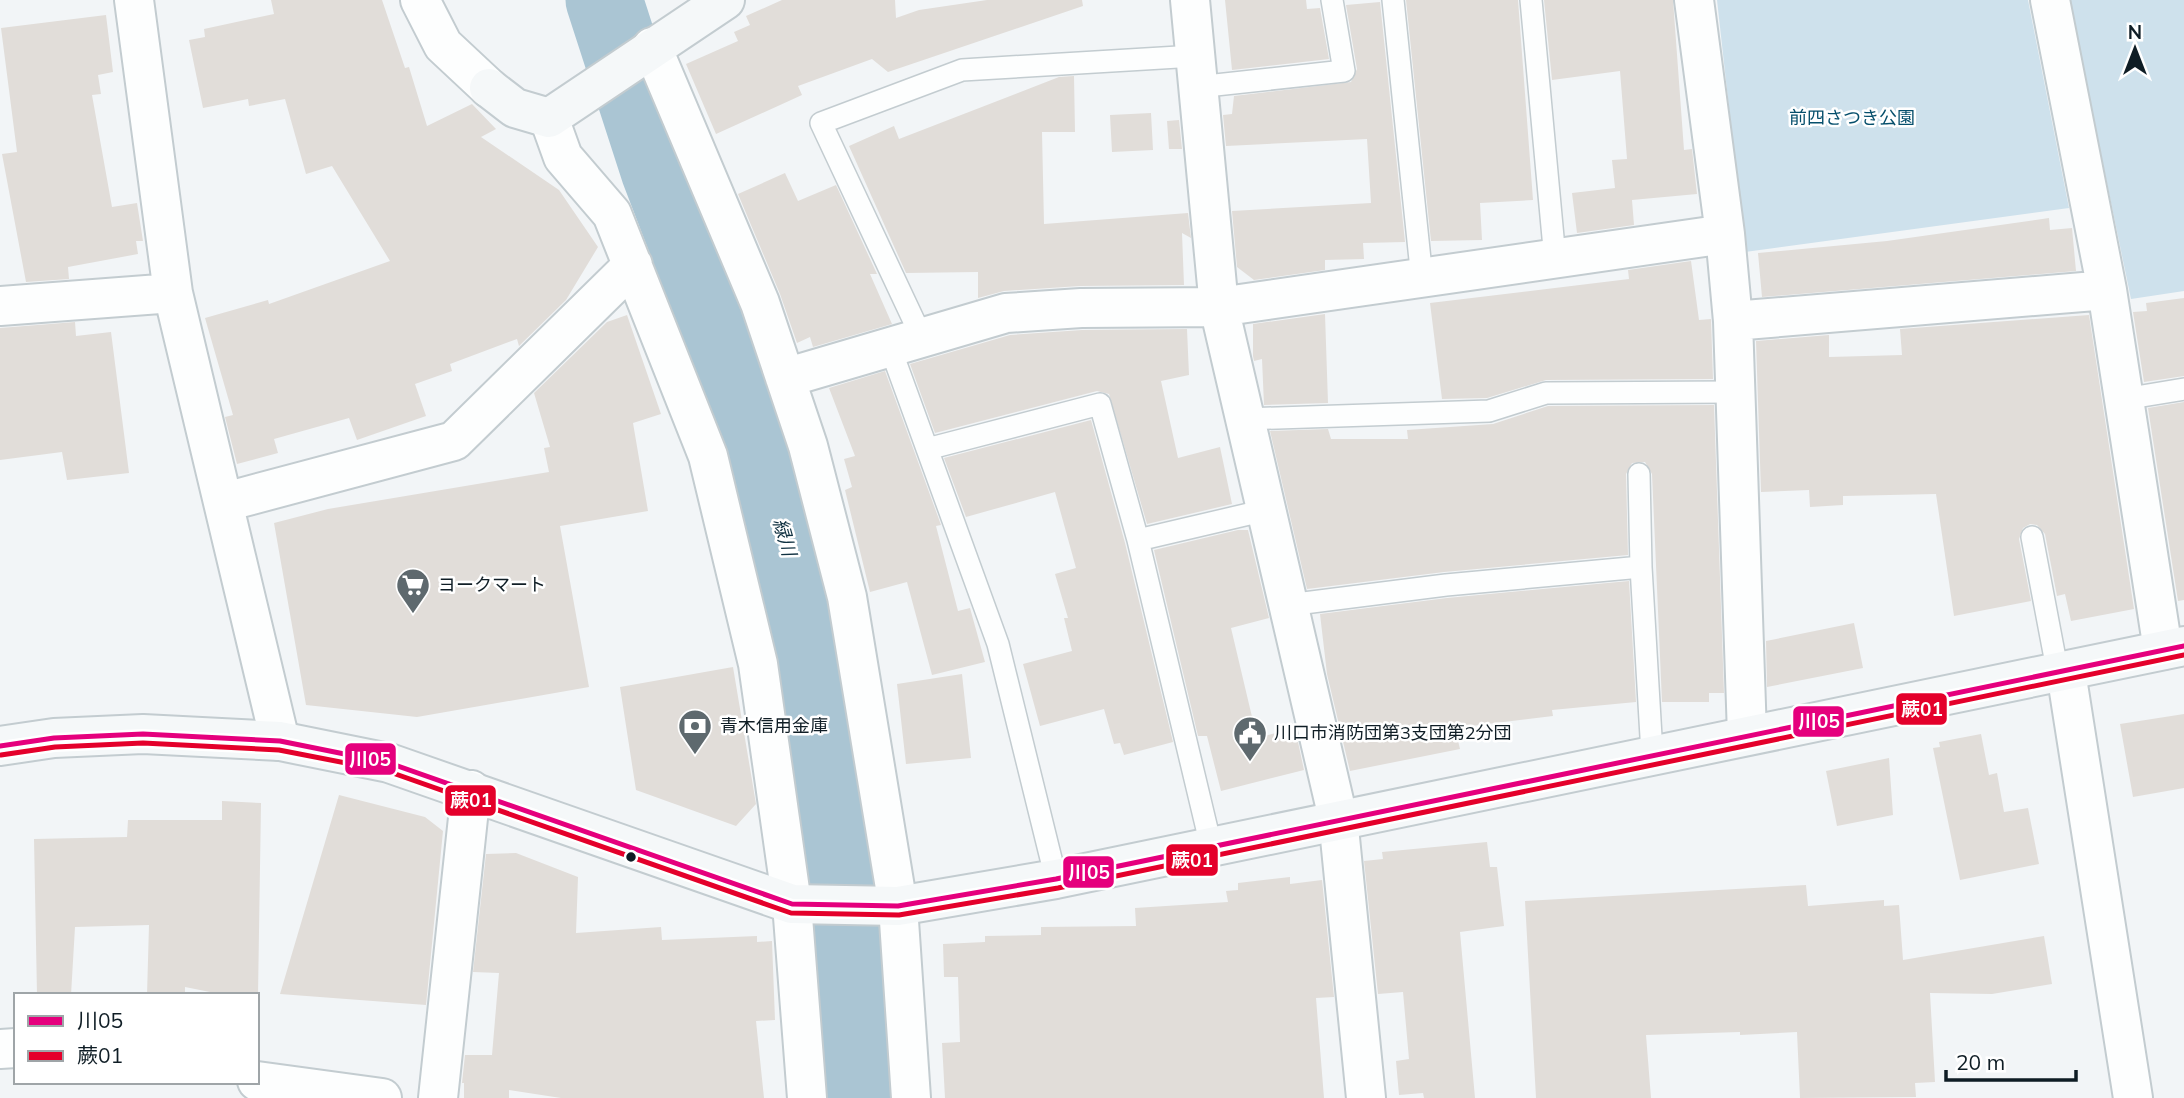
<svg xmlns="http://www.w3.org/2000/svg" width="2184" height="1098" viewBox="0 0 2184 1098" font-family="Mulish,'Noto Sans JP',sans-serif">
	<style>
		.green { fill: #cee1ec }
		.lines { fill: none; stroke-linecap: round; stroke-linejoin: round }
		.river { stroke: #aac5d3; stroke-width: 77 }
		.building { fill: #e1ddd9 }
		.lane-casing { stroke: #c3ccd0; stroke-width: 24 }
		.street-casing { stroke: #c3ccd0; stroke-width: 42 }
		.secondary-casing { stroke: #c3ccd0; stroke-width: 42 }
		.lane { stroke: #fdfefe; stroke-width: 21 }
		.street { stroke: #fdfefe; stroke-width: 38 }
		.secondary { stroke: #f5f8f9; stroke-width: 38 }
		.bus-1-casing { stroke: #fff; stroke-width: 10 }
		.bus-2-casing { stroke: #fff; stroke-width: 10 }
		.bus-1 { stroke: #e5007d; stroke-width: 5 }
		.bus-2 { stroke: #e4002b; stroke-width: 5 }
		.bus-dot { fill: #0f1d25; stroke: #fff; stroke-width: 2.5 }
		.labels { text-anchor: middle; stroke-width: 5; stroke-linejoin: round; paint-order: stroke }
		.park-label { font-size: 18px; fill: #064f6c; stroke: #fff }
		.poi-label { font-size: 18px; fill: #0f1d25; stroke: #fff; text-anchor: start }
		.water-label { font-size: 19px; font-style: italic; fill: #103141; stroke: #fff }
		.line-badge { stroke: #fff; stroke-width: 2.5 }
		.badge-label { font-size: 19px; text-anchor: middle; font-weight: bold; fill: #fff }
	</style>
	<rect width="100%" height="100%" fill="#f2f5f7"/>
	<path class="green" d="M1717,0H2028L2069,208L1745,252Z
		M2069,0H2184V291L2131,299Z"/>
	<g class="lines">
		<path class="river" d="M604,0L659,170L738,377L796,576L841,873L859,1098"/>
	</g>
	<path class="building" d="M271,0H382L405,68L409,67L427,126L472,104L496,129L481,137L559,190L598,247L566,300L519,346L517,339L450,364L452,371L415,384L426,416L357,440L349,418L274,439L278,453L237,464L225,417L233,415L205,318L268,300L269,304L390,261L332,166L306,174L285,99L249,106L248,99L203,108L189,40L205,37L204,29L274,14Z
		M782,0H895L896,18L919,10L987,0H1082L1083,6L888,72L872,59L798,86L802,95L716,134L686,64L738,41L734,32L750,25L746,16Z
		M1225,0H1306L1307,9L1320,8L1329,59L1232,70Z
		M1406,0H1518L1533,200L1480,203L1482,240L1431,241Z
		M1544,0H1673L1684,150L1692,149L1697,194L1632,200L1634,225L1577,233L1572,193L1615,188L1612,160L1627,159L1620,71L1552,80Z
		M1380,2L1405,242L1363,243L1364,259L1325,260V270L1254,280L1237,267L1232,211L1371,203L1367,139L1226,146L1223,115L1232,114L1234,96L1351,82L1357,69L1346,5Z
		M106,15L113,72L98,75L101,94L92,95L112,207L137,203L143,241H136L138,254L68,267L69,279L26,282L2,154L17,152L1,28Z
		M1074,76L1075,132H1042L1044,224L1188,213L1191,238L1182,233L1184,285L1080,286L1004,291L978,298V272L906,273L849,146L894,126L899,139L1059,77Z
		M1151,113L1153,150L1112,152L1110,115Z
		M1179,120L1182,149H1169L1167,121Z
		M785,173L798,201L836,185L877,274H870L892,324L813,347L810,337L797,343L780,294L738,194Z
		M2049,218L2050,230L2072,228L2076,271L1762,297L1758,253L1887,241Z
		M1691,261L1699,320L1711,319L1713,379L1546,380L1487,398L1442,399L1430,303L1629,279L1628,270Z
		M2184,298V376L2144,382L2133,312L2147,311L2146,303Z
		M1325,314L1328,403L1264,405L1262,359L1254,361L1253,356V324Z
		M627,315L661,414L633,423L648,511L560,526L589,687L417,717L306,705L274,523L328,509L549,472L544,448L550,447L534,393L607,322Z
		M2089,315L2134,609L2071,621L2065,594L2057,596L2045,534L2037,525L2030,524L2023,528L2019,539L2031,601L1954,616L1936,494L1843,496V505L1810,507L1809,490L1761,492L1756,341L1829,335V357L1902,355L1900,329Z
		M75,322L76,336L111,332L129,473L67,480L62,452L0,460V328Z
		M1187,329L1189,375L1161,381L1178,458L1220,447L1232,504L1147,524L1109,394L1097,391L935,433L910,364L1010,335L1082,330Z
		M885,371L941,525L936,526L958,611L970,608L985,662L932,675L907,582L870,592L845,490L852,487L844,459L855,456L829,388Z
		M2184,402V600L2178,601L2148,408Z
		M1714,405L1724,693H1709V702H1662L1652,474L1645,462L1632,463L1626,474L1628,555L1444,572L1307,589L1270,431L1328,429L1331,439H1408L1407,430L1493,424L1548,406Z
		M1091,420L1125,543L1173,742L1124,755L1120,743L1114,744L1104,709L1040,726L1023,664L1072,651L1064,618H1068L1055,574L1076,568L1055,492L966,517L944,458Z
		M1238,530H1248L1269,618L1231,628L1257,738L1295,728L1304,770L1221,791L1207,736H1198L1154,550Z
		M1629,581L1636,702L1552,710L1553,716L1455,728L1460,749L1350,771L1327,674L1320,614L1447,598Z
		M1854,623L1863,668L1767,687L1766,641Z
		M733,667L756,804L736,826L636,790L620,687Z
		M962,674L971,758L906,764L897,684Z
		M2184,714V788L2133,797L2120,724Z
		M1981,734L1989,775L1997,773L2004,812L2028,808L2039,864L1960,880L1933,748L1940,747L1939,742Z
		M1889,758L1893,815L1837,826L1826,771Z
		M339,795L425,817L443,831L426,1005L280,994Z
		M222,801L261,803L258,995H225L185,987V995H147L149,925L75,927L71,995H37L34,839L127,837L128,820H222Z
		M1487,842L1490,867H1497L1504,926L1460,932L1475,1098H1424L1423,1093L1399,1095L1396,1061L1409,1059L1403,992L1378,994L1364,861L1383,859L1382,852Z
		M516,853L578,877L576,933L661,927L662,940L757,936V942L772,941L775,1020L756,1021L764,1098H561L509,1090V1098H464V1083H462L465,1055H492L499,973L473,972L486,854Z
		M1290,877V884L1322,880L1334,997L1316,998L1324,1098H945L942,1043L960,1042L958,977H944L943,944L985,942V936L1041,935V927L1136,926L1135,908L1228,902L1226,891L1238,890V883Z
		M1806,885L1808,906L1884,900V906L1899,905L1903,960L2044,936L2052,984L1992,994L1930,993L1935,1082L1915,1083L1916,1097L1800,1098L1797,1032L1740,1035V1032L1646,1035L1651,1098H1536L1525,901Z"/>
	<g class="lines">
		<g class="lane-casing">
			<path id="lane" d="M1393,0L1422,279
				M1531,0L1555,259
				M1197,87L1344,71L1332,0
				M922,338L821,123L962,70L1195,56
				M890,347L998,644L1056,879
				M2124,399L2184,389
				M1245,419L1489,411L1546,393L1733,392
				M927,449L1100,404L1138,540L1211,846
				M1639,474L1641,567
				M2032,537L2058,674
				M1138,540L1266,510
				M1288,605L1446,585L1641,567L1652,754"/>
		</g>
		<g class="street-casing">
			<path id="street" d="M134,0L173,293L280,741
				M420,0L443,45L489,88
				M1190,0L1219,307L1338,818L1366,1098
				M1694,0L1725,234
				M2050,0L2107,290L2163,650
				M652,47L760,303L808,446L847,597L898,906L911,1098
				M549,118L563,157L612,214L708,456L758,664L792,904L807,1098
				M0,306L173,293
				M1733,321L2107,290
				M785,378L1006,313L1081,308L1219,307L1725,234L1733,321L1747,735
				M225,502L454,441L633,265
				M2066,672L2133,1098
				M0,1049L16,1048
				M257,1081L382,1098
				M438,1098L471,790"/>
		</g>
		<g class="secondary-casing">
			<path id="secondary" d="M489,88L515,108L549,118L725,0
				M0,746L54,738L143,734L280,741L389,763L792,904L898,906L1056,879L2184,646"/>
		</g>
		<use href="#lane" class="lane"/>
		<use href="#street" class="street"/>
		<use href="#secondary" class="secondary"/>
		<g class="bus-1-casing">
			<path id="bus-1" d="M0,746L54,738L143,734L280,741L389,763L792,904L898,906L1056,879L2184,646"/>
		</g>
		<g class="bus-2-casing">
			<path id="bus-2" d="M1,755L55,747L143,743L279,750L387,771L791,913L899,915L1058,888L2184,655"/>
		</g>
		<use href="#bus-1" class="bus-1"/>
		<use href="#bus-2" class="bus-2"/>
	</g>
	<defs>
		<g id="supermarket-pin" transform="scale(1.75)"><path d="M0 17L-7.5 6A9.5 9.5 0 1 1 7.5 6Z" fill="#5e696e" stroke="#fff"/><path d="M-6-5.5h2.5l.6 2H6L4.5 2H-2.5L-4.4-4H-6ZM-1.5 3.2a1.3 1.3 0 1 0 .1 0ZM3 3.2a1.3 1.3 0 1 0 .1 0Z" fill="#fff"/></g>
		<g id="bank-pin" transform="scale(1.75)"><path d="M0 17L-7.5 6A9.5 9.5 0 1 1 7.5 6Z" fill="#5e696e" stroke="#fff"/><path d="M-6-4H6V4H-6ZM0-2.3a2.3 2.3 0 1 0 0 4.6a2.3 2.3 0 1 0 0-4.6Z" fill="#fff"/></g>
		<g id="civic-pin" transform="scale(1.75)"><path d="M0 17L-7.5 6A9.5 9.5 0 1 1 7.5 6Z" fill="#5e696e" stroke="#fff"/><path d="M-.6-6.5H3V-4.5H.6V-3L4-1V1h2V6H-6V1h2V-1L-.6-3ZM-1.2 2.5V6h2.4V2.5Z" fill="#fff"/></g>
	</defs>
	<g fill-rule="evenodd">
		<use href="#supermarket-pin" x="413" y="585"/>
		<use href="#bank-pin" x="695" y="726"/>
		<use href="#civic-pin" x="1250" y="733"/>
	</g>
	<circle class="bus-dot" cx="631" cy="857" r="6"/>
	<g class="labels">
		<g class="park-label">
			<text x="1852" y="124">前四さつき公園</text>
		</g>
		<g class="poi-label">
			<text x="438" y="591">ヨークマート</text>
			<text x="720" y="732">青木信用金庫</text>
			<text x="1274" y="739">川口市消防団第3支団第2分団</text>
		</g>
		<g class="water-label">
			<text transform="translate(785 537) rotate(74)" y="7">緑川</text>
		</g>
	</g>
	<g class="line-badge">
		<rect x="1895" y="692" width="53" height="34" rx="7" fill="#e4002b"/>
		<rect x="1792" y="705" width="53" height="33" rx="7" fill="#e5007d"/>
		<rect x="344" y="742" width="53" height="34" rx="7" fill="#e5007d"/>
		<rect x="444" y="784" width="53" height="33" rx="7" fill="#e4002b"/>
		<rect x="1165" y="843" width="54" height="34" rx="7" fill="#e4002b"/>
		<rect x="1062" y="855" width="53" height="34" rx="7" fill="#e5007d"/>
	</g>
	<g class="badge-label">
		<text x="1922" y="716">蕨01</text>
		<text x="1819" y="728">川05</text>
		<text x="370" y="766">川05</text>
		<text x="471" y="807">蕨01</text>
		<text x="1192" y="867">蕨01</text>
		<text x="1089" y="879">川05</text>
	</g>
	<rect x="14" y="993" width="245" height="91" fill="#ffffff" stroke="#9fa5a8" stroke-width="2"/>
	<rect x="28" y="1016" width="35" height="10" fill="#e5007d" stroke="#9fa5a8" stroke-width="2"/>
	<text x="77" y="1028" font-size="21" fill="#0f1d25">川05</text>
	<rect x="28" y="1051" width="35" height="10" fill="#e4002b" stroke="#9fa5a8" stroke-width="2"/>
	<text x="77" y="1063" font-size="21" fill="#0f1d25">蕨01</text>
	<g transform="translate(2135 49)" stroke="#ffffff" stroke-width="5" paint-order="stroke">
	<path d="M0-5L12 26L0 18L-12 26Z" fill="#0f1d25"/>
	<text y="-10" font-size="19" font-weight="bold" text-anchor="middle" fill="#0f1d25">N</text>
	</g>
	<path d="M1946 1070v10h130v-10" fill="none" stroke="#0f1d25" stroke-width="3.5"/>
	<text x="1956" y="1070" font-size="21" fill="#0f1d25" stroke="#ffffff" stroke-width="5" paint-order="stroke">20 m</text>
</svg>
